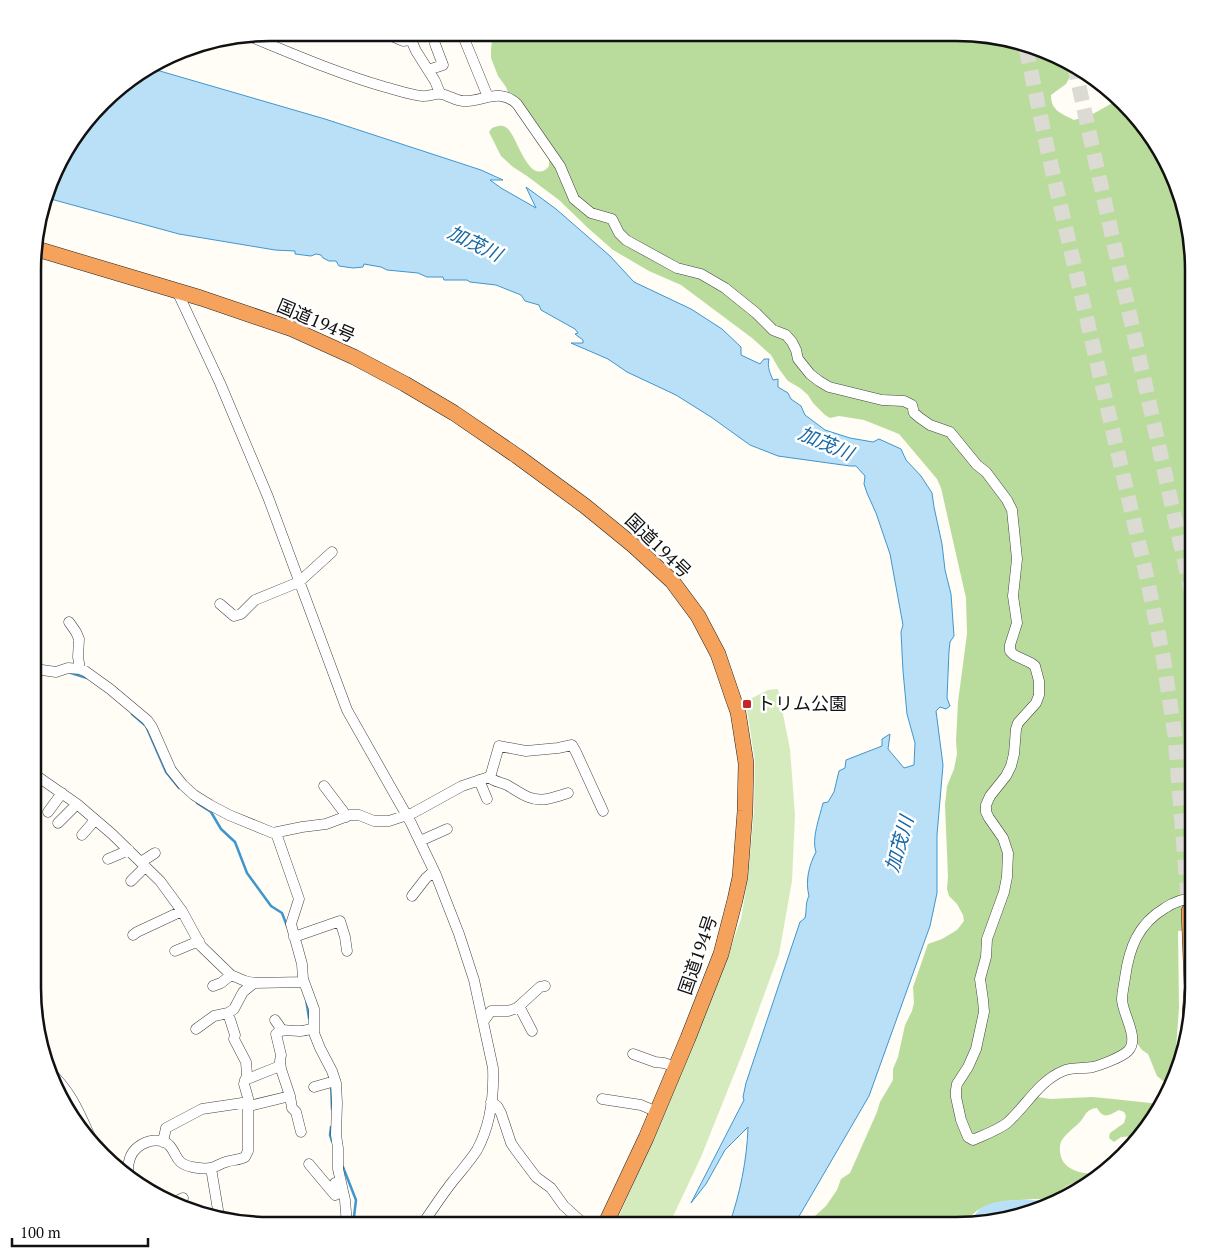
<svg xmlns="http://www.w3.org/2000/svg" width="1226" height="1258" viewBox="0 0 1226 1258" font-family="'PT Serif','Noto Sans JP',serif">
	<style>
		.green { fill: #d5ebbd }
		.forest { fill: #b9dc9c }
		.water { fill: #b9e0f7; stroke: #3f96cf }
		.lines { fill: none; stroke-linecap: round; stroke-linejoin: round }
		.stream { stroke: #3f96cf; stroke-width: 2.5 }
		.river { stroke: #b9e0f7; stroke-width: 16 }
		.highway-tunnel { stroke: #dbdad3; stroke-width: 15; stroke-dasharray: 15 8; stroke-linecap: butt }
		.minor-casing { stroke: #444; stroke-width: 11 }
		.highway-casing { stroke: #222; stroke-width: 16 }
		.minor { stroke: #fff; stroke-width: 10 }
		.highway { stroke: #f5a25d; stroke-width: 15 }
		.poi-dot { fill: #c4262e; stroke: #fff; stroke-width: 2 }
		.labels { text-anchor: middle; stroke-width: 5; stroke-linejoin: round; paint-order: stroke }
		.street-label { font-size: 18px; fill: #111; stroke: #fff }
		.poi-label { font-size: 18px; fill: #111; stroke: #fff; text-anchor: start }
		.water-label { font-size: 19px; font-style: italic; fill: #1768a6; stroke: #fff }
		.rim { fill: none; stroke: #111; stroke-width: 2.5 }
	</style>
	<rect width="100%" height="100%" fill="#fffdf5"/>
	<path class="green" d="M778,689L790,749L795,815L792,881L779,954L745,1047L701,1157L669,1225H615L653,1140L728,955L741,919L748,877L754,811L755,761L747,710L750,699L768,690Z"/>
	<path class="forest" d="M490,33L987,34L1068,62L1071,75L1066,84L1051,95C1051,111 1061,113 1074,120L1091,115L1116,101L1145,126L1181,193L1193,255V930L1178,931L1179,1007L1175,1062L1171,1078L1163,1081L1157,1076L1148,1054L1142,1050L1136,1042L1126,1048L1094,1064L1074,1066L1035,1089L1038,1097L1050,1099L1092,1097L1113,1099L1160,1104L1134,1136L1121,1137L1114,1142L1109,1138L1110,1133L1124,1123L1126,1116L1124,1112L1119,1110C1109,1115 1104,1120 1097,1108C1086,1109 1086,1115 1080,1122C1074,1128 1064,1135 1061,1142C1059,1148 1060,1152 1061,1157C1066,1173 1089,1174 1102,1175C1092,1184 1085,1180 1073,1183C1063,1187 1056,1195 1046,1198C1043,1199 1038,1199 1034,1199C1013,1201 989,1199 972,1215L973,1225H805L826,1206L837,1190L841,1179L850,1173L877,1112L880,1102L893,1080V1069L898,1057L905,1025L912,1011L914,1003L913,987L928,944L942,939L957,930L964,921L963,915L957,904L949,896L947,889L948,877L945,805L947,786L954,769L957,754L956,741L958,702L967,634L966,598L941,488L937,479L899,434L864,420L839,416L830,418L825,415L813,403L808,395L800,388L788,381L779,369L771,355L752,338L681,285L649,271L613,250L588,228L559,200L527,176L513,167L501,156L489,132L492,128C497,126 502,124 507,128C517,136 526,177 543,171C546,170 547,168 549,166V159L515,110L506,87L498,76L491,58V49L492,40Z
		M33,992L44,1011V1022L37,1025L33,1003Z"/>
	<path class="water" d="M153,69L325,119L481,170L503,180H490L501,188L536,208L526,187L556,209L610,256L634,282L691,309L722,329L741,347V355L760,364L764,359H769C767,367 770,373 773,380L778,379V387L788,393L791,399L801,406L805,415L825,430L850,438L873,442L879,439L901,449L906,460L921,476L932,493L934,507L942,544L945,570L951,594L954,636L950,642L949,651L947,698L950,706L946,709L940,707L936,711L943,765L937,835V893L930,926L869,1096L794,1225H729C740,1194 747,1160 748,1127L725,1150L706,1184L691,1203L744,1100L743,1097L746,1083L800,922L805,918C807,910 805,903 809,896C805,881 809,865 816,852C811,839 820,816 823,803L828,802L834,792L839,771L845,768L846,760L882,746V739L890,734L888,749L904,768L914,765L915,743L907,714L903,671L901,632L903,625L890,554L876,513L867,493L864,484L865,476L856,466H850L778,456L750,445L711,417L676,395L627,372L608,359L571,343H583V340L575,334L578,333L575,329L541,310L539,305L525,301L521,295L496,285L470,282L467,280H444L443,277H427L418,273L387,270L381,267L364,264L363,267L353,268L339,266L336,261H329L323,258L321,255L316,254L311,256L295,254V251L275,250L179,234L47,198L64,151L114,91Z"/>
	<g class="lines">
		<path class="stream" d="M71,673L87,678
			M132,714L146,726L166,772L179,788
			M197,803L211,812L221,829L235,842L247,873L271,906L282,913L287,926
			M306,999L309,1018
			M331,1084L332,1109
			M331,1127L330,1135L332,1141
			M343,1167L356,1200L353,1225"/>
		<path class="river" d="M980,1223C981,1220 984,1216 987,1214C997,1207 1028,1207 1040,1209"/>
		<path class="highway-tunnel" d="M1026,48L1048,152L1147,578L1163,656L1175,736L1189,911
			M1074,64L1193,600"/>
		<g class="minor-casing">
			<path id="minor" d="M385,33L403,41L411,40
				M408,33L416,51L435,81L440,93
				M249,36C293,54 339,74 385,87C397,90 410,95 422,96C428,97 436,93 441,94C448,95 454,100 463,101C483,102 500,87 517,104L560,166L574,199L591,213L612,219L619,233L626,240L677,268L701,274L725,288L756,313L773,330L786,335L792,342L796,350L798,359L810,374L819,381L829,387L882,400L904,401L912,405L914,413L920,418L930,425L950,432L977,465L986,472L1007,500L1012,510L1017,559L1013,596L1017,623L1010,645V651L1014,655L1031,663L1035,666L1039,681V695L1036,703L1018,723L1016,729L1014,754L1011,766L1006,776L990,796L986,805V812L989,818L1003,838L1008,853L1007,877L1004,892L987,939L986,957L980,979L983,1000L984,1012L976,1049L968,1067L957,1084L956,1090V1097L961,1120L968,1137L973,1140C984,1135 998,1130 1007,1123C1026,1106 1039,1081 1063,1071C1073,1067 1083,1069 1093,1067C1101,1065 1122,1057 1128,1051C1140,1039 1123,1015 1122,1000C1122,993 1124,985 1125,978C1129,948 1138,924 1165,908C1174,902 1182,899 1193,898
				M463,36L488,97
				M428,70L443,65L435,44
				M177,291L220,383L268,497L347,710L411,823L436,875L459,934L474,980L493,1068C494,1095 490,1126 477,1150C470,1161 461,1171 453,1181C442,1195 432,1210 422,1225
				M220,604L234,616L241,614L255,600L299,582L332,552
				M69,622L76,632L79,639L78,657L80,669
				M35,669L56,672L68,668L80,669L85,671L110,689L147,720L152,727L171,770L183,785L194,795L210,805L229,815L273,833L302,827L326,824L350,815H359L374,821H389L413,813L462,786L489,777L491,774L499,746L526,751L558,748L572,745L576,752L603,811
				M34,774L77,804L112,834L160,881L182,911L201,946L231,975L245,981L254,983L304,982
				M489,777C494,782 501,782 507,785C514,789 521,794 528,797C542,803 555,797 568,793
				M479,780L487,799
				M324,786L343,811L346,817
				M48,812L62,793
				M58,823L77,804
				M276,833L299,899L291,924L302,964L303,979L314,1009V1033L320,1048L332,1071L336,1083L337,1103L336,1135L338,1148V1169L345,1200L347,1225
				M82,835L95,820
				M420,841L447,829
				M108,859L129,850
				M141,862L155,853
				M131,881L145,867
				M412,896L426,878L434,871
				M133,935L137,932L182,911
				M294,937L340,921L345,937L347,951
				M175,951L199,941
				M213,986L221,983L231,975
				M519,1006L532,1031
				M275,1020L282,1030
				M483,1022L491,1011H508L517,1008L540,987L545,986
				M196,1029L214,1016L228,1013L234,1009L243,992L254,983
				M633,1054L655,1062L664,1063L676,1067
				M49,1071C71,1091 80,1114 92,1141
				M245,1080L280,1066
				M314,1087L335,1081
				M602,1099L641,1105L657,1112
				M491,1102L497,1106L501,1113L511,1143L515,1149L536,1177L551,1188L564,1206L585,1225
				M249,1106L290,1096
				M301,1132L296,1112L292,1108L290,1096L281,1069L280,1061L281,1055L276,1034C282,1027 292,1032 301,1031C305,1031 310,1029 314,1028
				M163,1142L166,1128L202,1109L249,1102
				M309,1164L335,1195L337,1194L335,1183
				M211,1168L219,1216
				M128,1171C128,1161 130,1153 138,1147C147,1140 162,1137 170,1146C178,1156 175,1163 192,1167C197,1168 206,1169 211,1168C216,1167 221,1163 226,1162C232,1160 239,1160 245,1157L248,1151V1098L244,1084L247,1075L246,1062L234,1039L235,1035L228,1013
				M173,1203L183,1198"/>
		</g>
		<g class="highway-casing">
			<path id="highway" d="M37,249L201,298L292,329L354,357L405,384L454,413L517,456L585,506L634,546L672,581L698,616L718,654L734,701L738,712L746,763L745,811L740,877L735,900L721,954L688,1038L646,1138L605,1225
				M1189,911L1192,987L1190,1013"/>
		</g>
		<use href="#minor" class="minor"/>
		<use href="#highway" class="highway"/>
	</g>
	<rect class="poi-dot" x="742" y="699" width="10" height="10" rx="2.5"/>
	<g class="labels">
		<g class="street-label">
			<text transform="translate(316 321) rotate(23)" y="6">国道194号</text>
			<text transform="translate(658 546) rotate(44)" y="6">国道194号</text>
			<text transform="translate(698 955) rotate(-71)" y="6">国道194号</text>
		</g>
		<g class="poi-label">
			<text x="757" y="710">トリム公園</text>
		</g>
		<g class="water-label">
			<text transform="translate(475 243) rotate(26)" y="7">加茂川</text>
			<text transform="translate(826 443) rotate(23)" y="7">加茂川</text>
			<text transform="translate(899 844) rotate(-74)" y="7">加茂川</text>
		</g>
	</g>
	<path d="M0 0H1226V1258H0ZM270 41H956A229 229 0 0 1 1185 270V988A229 229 0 0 1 956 1217H270A229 229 0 0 1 41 988V270A229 229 0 0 1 270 41Z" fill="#fff" fill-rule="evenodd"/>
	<path class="rim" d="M270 41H956A229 229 0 0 1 1185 270V988A229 229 0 0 1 956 1217H270A229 229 0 0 1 41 988V270A229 229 0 0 1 270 41Z"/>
	<path d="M12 1238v8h136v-8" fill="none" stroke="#111111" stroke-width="2.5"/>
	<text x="20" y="1238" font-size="15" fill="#111111" stroke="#ffffff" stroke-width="4" paint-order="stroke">100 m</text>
</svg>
